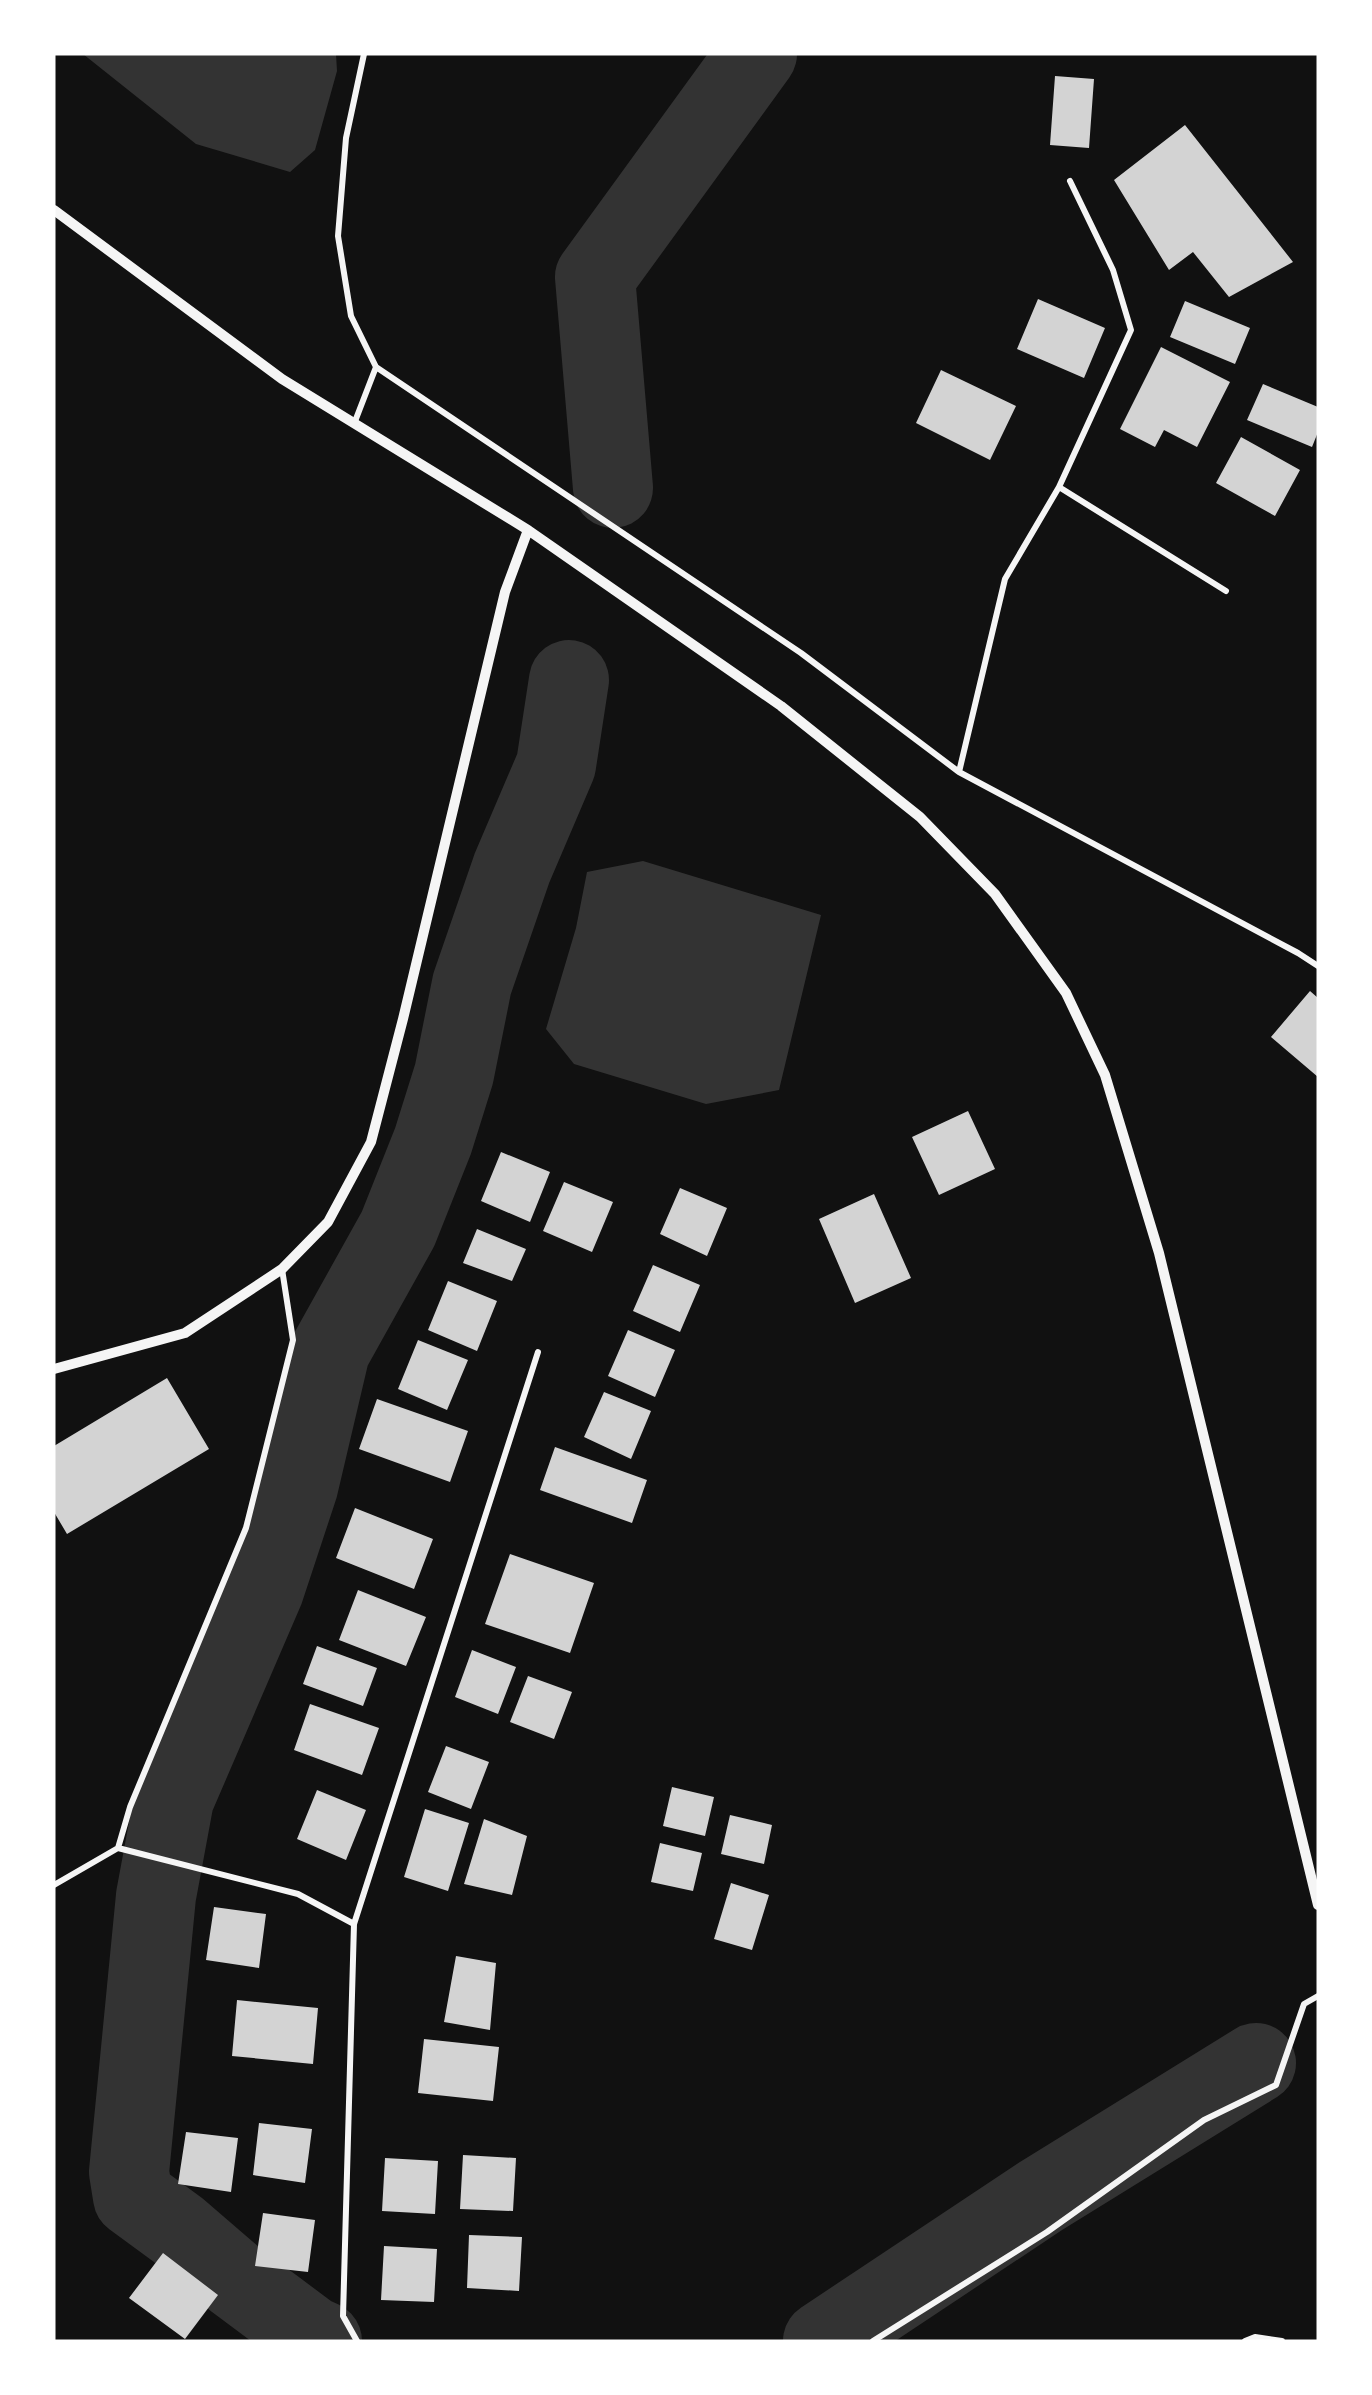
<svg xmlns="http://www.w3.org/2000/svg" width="1372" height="2395" viewBox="0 0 1372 2395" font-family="Mulish,sans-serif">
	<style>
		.water { fill: #333 }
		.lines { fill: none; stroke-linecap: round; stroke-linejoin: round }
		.river { stroke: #333; stroke-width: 80 }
		.building { fill: #d3d3d3 }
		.minor { stroke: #f5f5f5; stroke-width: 6 }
		.tertiary { stroke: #f5f5f5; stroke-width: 10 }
	</style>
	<rect width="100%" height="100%" fill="#111"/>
	<path class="water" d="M83,54H336L337,71L315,150L290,172L196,144Z
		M643,861L821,915L779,1090L706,1104L574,1064L546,1029L576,928L587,872Z"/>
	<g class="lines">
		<path class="river" d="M613,488L595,277L757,54
			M322,2341L311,2336L236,2280L178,2230L133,2197L129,2172L156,1896L174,1799L264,1590L298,1487L330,1351L398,1229L433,1141L454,1074L472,984L512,868L556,765L569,680
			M823,2341L1041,2196L1256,2063"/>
	</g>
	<path class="building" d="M1055,76L1094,79L1089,148L1050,145Z
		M1185,125L1293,262L1229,297L1193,252L1169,270L1114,180Z
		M1038,299L1105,328L1084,378L1017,349Z
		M1185,301L1250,328L1235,364L1170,337Z
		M1161,347L1230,382L1197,447L1164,430L1155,447L1120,429Z
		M941,370L1016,406L990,460L916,423Z
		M1263,384L1318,407V432L1312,447L1247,420Z
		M1241,437L1300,470L1275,516L1216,483Z
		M1310,991L1318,998V1077L1271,1037Z
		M968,1111L995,1169L939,1195L912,1137Z
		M501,1152L550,1172L530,1222L481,1201Z
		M564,1182L613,1202L592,1252L543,1231Z
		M680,1188L727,1208L707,1256L660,1234Z
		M874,1194L911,1278L855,1303L819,1219Z
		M477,1229L526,1249L512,1281L463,1263Z
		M653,1265L700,1285L680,1332L633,1311Z
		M448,1281L497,1301L477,1351L428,1330Z
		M628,1330L675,1350L655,1397L608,1376Z
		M418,1340L468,1360L447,1410L398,1389Z
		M167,1378L209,1449L67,1534L54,1512V1446Z
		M604,1392L651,1411L631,1459L584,1437Z
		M377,1399L468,1431L450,1482L359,1449Z
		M555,1447L647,1480L632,1523L540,1490Z
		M355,1508L433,1539L414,1589L336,1558Z
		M510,1554L594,1583L570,1653L485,1624Z
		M358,1590L426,1617L406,1666L339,1640Z
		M317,1646L377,1668L363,1706L303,1684Z
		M472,1650L516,1667L498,1714L455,1697Z
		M528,1676L572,1692L554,1739L510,1722Z
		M310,1704L379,1728L362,1775L294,1750Z
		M446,1746L489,1762L471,1809L428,1792Z
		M672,1787L714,1797L705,1836L663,1826Z
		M317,1790L366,1810L346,1860L297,1839Z
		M425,1809L469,1823L448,1891L404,1877Z
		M730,1815L772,1825L764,1864L721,1854Z
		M484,1819L527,1836L512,1895L464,1884Z
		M660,1843L702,1853L693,1891L651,1882Z
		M731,1883L769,1895L752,1950L714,1939Z
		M214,1907L266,1914L259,1968L206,1960Z
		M456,1956L496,1963L490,2030L444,2022Z
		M237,2000L318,2008L313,2064L232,2056Z
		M424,2039L499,2047L493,2101L418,2093Z
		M259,2123L312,2129L305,2183L253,2175Z
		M186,2132L238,2138L231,2192L178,2184Z
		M463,2155L516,2158L513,2211L460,2209Z
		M385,2158L438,2161L435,2214L382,2211Z
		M263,2213L315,2220L308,2272L255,2266Z
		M469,2235L522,2237L519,2291L467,2288Z
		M384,2246L437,2249L434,2302L381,2300Z
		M163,2253L218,2295L185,2339L129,2298Z"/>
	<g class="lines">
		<path class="minor" d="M376,367L801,653L959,772L1298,953L1318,966
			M354,424L376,367L351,316L338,236L346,138L364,54
			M1059,487L1226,591
			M959,772L1005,579L1059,487L1131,330L1113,270L1070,181
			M118,1848L298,1894L354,1924L343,2316L357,2341
			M54,1885L118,1848L130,1807L246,1528L293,1340L282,1269
			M354,1924L538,1352
			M873,2341L1047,2232L1204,2120L1276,2085L1304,2004L1318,1996
			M1245,2341L1255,2337L1282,2341"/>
		<path class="tertiary" d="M54,210L282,379L528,530L781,706L920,817L995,894L1066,993L1105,1075L1159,1253L1318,1905
			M54,1369L185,1333L282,1269L328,1222L371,1142L403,1019L505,592L528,530"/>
	</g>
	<rect width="1372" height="2395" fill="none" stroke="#ffffff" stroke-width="111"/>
</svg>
